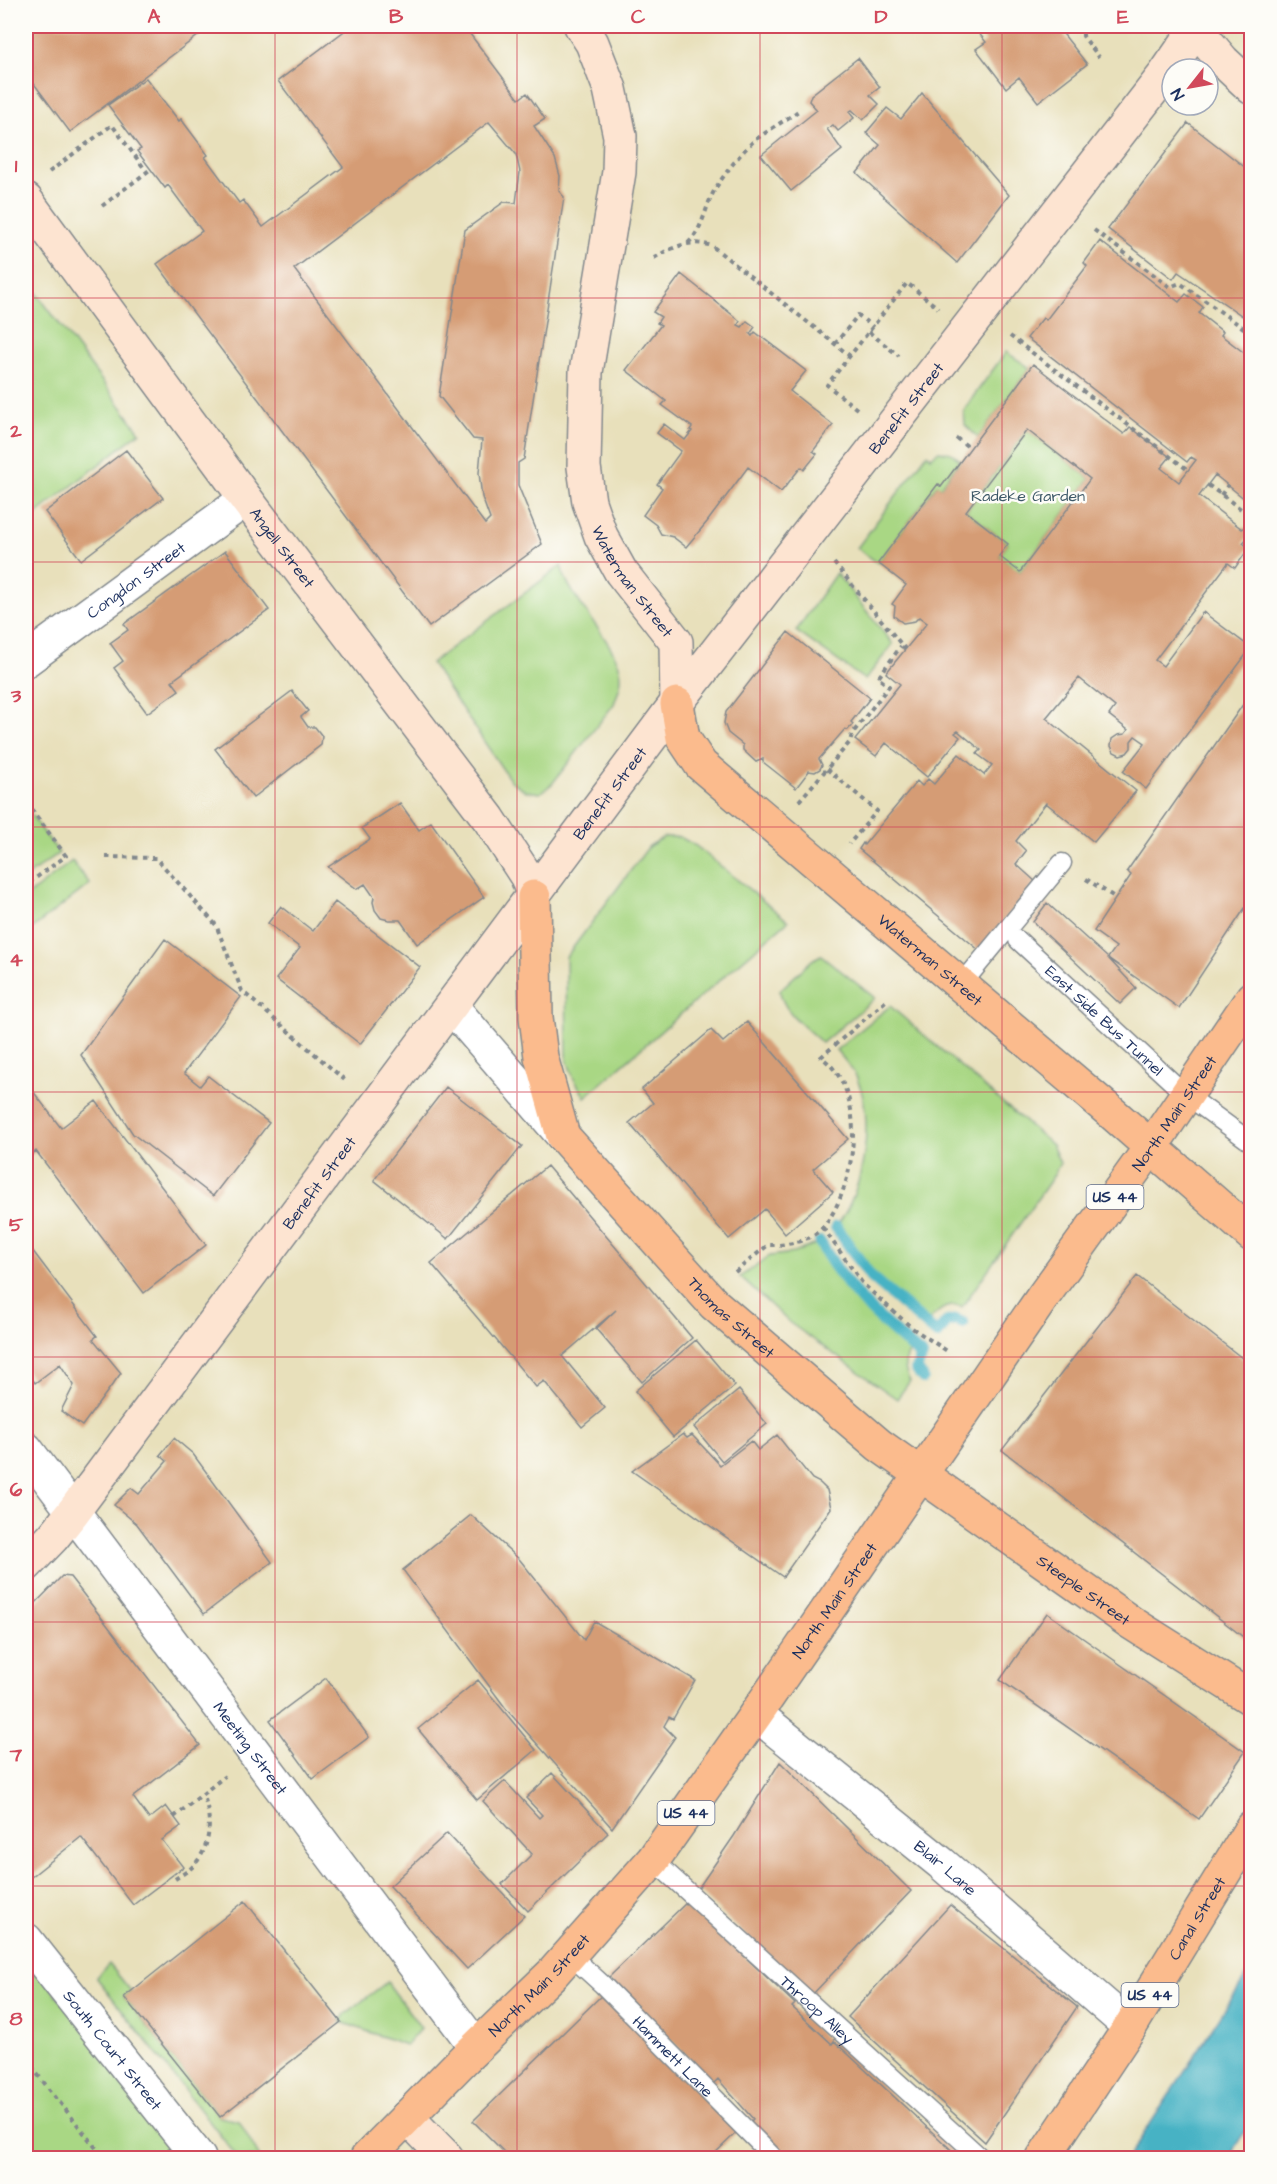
<svg xmlns="http://www.w3.org/2000/svg" width="1277" height="2184" viewBox="0 0 1277 2184" font-family="'Architects Daughter',sans-serif">
	<style>
		.green { fill: #a9d784; stroke: #628371; stroke-width: 1.5 }
		.water { fill: #47b2c4; stroke: #317091; stroke-width: 1.5 }
		.lines { fill: none; stroke-linecap: round; stroke-linejoin: round }
		.stream { stroke: #47b2c4; stroke-width: 12 }
		.building { fill: #d59c74; fill-rule: evenodd }
		.lane-casing { stroke: #82888c; stroke-width: 21 }
		.street-casing { stroke: #82888c; stroke-width: 36 }
		.secondary-casing { stroke: #82888c; stroke-width: 36 }
		.primary-casing { stroke: #82888c; stroke-width: 36 }
		.path { stroke: #82888c; stroke-width: 4; stroke-dasharray: 4.5 4.5; stroke-linecap: butt }
		.lane { stroke: #fff; stroke-width: 18 }
		.street { stroke: #fff; stroke-width: 33 }
		.secondary { stroke: #fde4d1; stroke-width: 33 }
		.primary { stroke: #fbbb8d; stroke-width: 33 }
		.grid { fill: none; stroke: #d1495b; stroke-width: 1.5; stroke-opacity: 0.55 }
		.labels { text-anchor: middle; stroke-width: 5; stroke-linejoin: round; paint-order: stroke }
		.shield { fill: #fdfcf7; stroke: #5f6c8c; stroke-width: 1.5 }
		.shield-label { font-size: 15px; font-weight: bold; fill: #1b2f5e }
		.street-label { font-size: 16px; fill: #1b2f5e; stroke: #fdfcf7 }
		.park-label { font-size: 16px; fill: #3e5968; stroke: #fdfcf7 }
		.neatline { fill: none; stroke: #d1495b; stroke-width: 2 }
		.grid-label { font-size: 20px; text-anchor: middle; font-weight: bold; fill: #d1495b }
	</style>
	<rect width="100%" height="100%" fill="#fdfcf7"/>
	<filter id="ink" filterUnits="userSpaceOnUse"><feTurbulence type="fractalNoise" baseFrequency=".0167" numOctaves="2"/><feDisplacementMap in="SourceGraphic" scale="12" xChannelSelector="R" yChannelSelector="G"/><feConvolveMatrix kernelMatrix="1 2 1 2 8 2 1 2 1" color-interpolation-filters="sRGB"/></filter>
	<filter id="wash" filterUnits="userSpaceOnUse"><feTurbulence type="fractalNoise" baseFrequency=".008" numOctaves="4" result="noise"/><feDisplacementMap in="SourceGraphic" scale="24" xChannelSelector="R" yChannelSelector="G"/><feGaussianBlur stdDeviation="1.35" result="paint"/><feColorMatrix in="noise" values="0 0 0 0 0 0 0 0 0 0 0 0 0 0 0 0 0 1.4 0 .05"/><feComposite in="paint" operator="in"/></filter>
	<g filter="url(#wash)">
		<rect width="100%" height="100%" fill="#e8e0bb"/>
		<path class="green" d="M26,279L140,432L26,522Z
			M1006,352L1030,368L978,438L965,425L964,411L970,401Z
			M1027,430L1090,479L1020,572L999,556L1008,544L966,511Z
			M939,451L951,453L960,460L941,487L937,485L878,563L857,548L927,454L931,457Z
			M561,566C570,602 621,646 621,677C621,687 617,695 614,704L552,784L540,793L526,791L510,780L431,663Z
			M836,573L893,644L865,680L796,631Z
			M26,808L59,853L26,877Z
			M664,837H680L696,846L788,921L585,1097L574,1079L567,1060L566,957L649,846Z
			M72,861L90,884L26,933V897Z
			M821,955L875,998L822,1043C808,1029 781,1011 780,990L812,960Z
			M890,1006L1052,1145L1060,1163L1052,1178L962,1307C945,1303 936,1312 926,1325L871,1277L836,1227C864,1190 876,1120 856,1076C851,1067 843,1058 836,1050Z
			M820,1242C846,1288 872,1314 913,1348C903,1359 903,1369 910,1381L897,1399L790,1323L740,1277L770,1256L794,1253Z
			M26,1956L185,2158H28L26,2155Z
			M109,1964L131,1991L124,1997L220,2117L239,2121L260,2158H238L96,1977Z
			M387,1982L421,2028L406,2045L341,2022L344,2015Z"/>
		<path class="water" d="M1251,1969V2122L1228,2158H1128Z"/>
		<g class="lines">
			<path class="stream" d="M836,1227L871,1277L937,1334L947,1322L956,1320L963,1323
				M820,1242C849,1294 878,1318 922,1356L916,1369L923,1378"/>
		</g>
		<g id="blocks">
			<path class="building" d="M41,26H211L70,132L26,73V37Z
				M351,26H464L519,99L527,93L545,119L534,126L555,158L560,176L559,191L564,197L524,459L518,463V485L542,544L429,627L157,264L202,231L168,185L165,188L137,151L141,149L108,105L146,78L179,121L181,119L208,155L205,157L239,203L243,200L263,227L343,167L278,81ZM489,122L516,154L520,172L516,203L504,202L465,230L439,396L473,439L482,440L479,473L482,497L490,519L485,524L294,269Z
				M973,26H1057L1087,64L1038,102L1019,77L1006,88L976,49L986,42Z
				M858,58L880,87L870,95L879,104L863,120L852,110L849,112L854,118L838,131L833,125L827,129L842,150L791,191L761,155L817,110L809,101L811,95Z
				M922,93L1009,195L957,263L857,173L880,145L866,133L887,108L901,119Z
				M1188,123L1251,172V316L1244,317L1178,272L1173,279L1108,229Z
				M1100,241L1179,302L1186,294L1203,307L1199,313L1223,332L1221,335L1251,358V504L1215,475L1199,496L1242,529L1244,527L1251,533L1243,543L1249,548L1235,568L1228,563L1155,660L1163,666L1203,612L1251,648L1146,789L1123,771L1145,743L1135,736L1131,741V748L1127,753L1120,755L1114,752L1111,746L1112,739L1118,735L1125,734L1128,730L1109,715L1115,707L1079,678L1046,718L1136,791L1094,842L1046,803L1016,841L1026,851L1016,864L1036,882L980,951L859,849L863,843L864,845L917,781L922,786L928,779L934,784L959,754L984,775L992,765L977,754L981,750L958,731L955,733L960,737L927,777L886,743L876,756L855,740L900,684L886,673L927,623L919,617L915,621L903,623L894,616L895,606L892,604L906,585L878,563L938,484L941,487L1033,364L1124,434L1130,427L1170,457L1161,468L1179,482L1196,460L1191,457L1187,462L1027,338L1043,318L1046,320L1087,266L1084,263ZM1027,430L1090,479L1020,572L999,556L1008,544L966,511Z
				M681,274L740,321L738,325L742,327L747,321L755,327L750,334L752,336L755,332L806,371L790,391L833,425L813,451L817,454L804,470L801,467L781,492L748,467L707,522L686,547L673,537L661,534L656,525L643,515L662,488L657,484L681,451L657,433L664,424L685,440L692,431L690,430L692,427L662,405L666,401L626,370L661,325L657,323L661,317L653,312Z
				M126,450L163,498L81,560L45,512Z
				M225,551L269,610L172,681L179,690L147,713L114,668L123,661L110,643L128,630L124,624Z
				M788,632L870,698L851,722L853,724L848,730L845,729L819,759L822,765L820,769L815,772L809,771L796,788L763,762V759L756,762L743,750V745L728,733L724,723L726,712Z
				M292,691L308,711L301,717L308,727H315L322,736L321,745L253,798L215,749Z
				M1251,693V899L1179,1008L1108,958L1136,988L1120,1004L1033,922L1047,903L1108,958L1116,947L1094,931L1131,875L1127,871Z
				M400,803L419,830L431,822L484,897L417,944L400,920H389L381,918L375,910L373,902L374,897L365,884L357,889L328,867L370,839L362,828Z
				M335,902L420,967L360,1044L276,979L300,948L268,923L281,906L313,931Z
				M165,939L241,997L184,1073L200,1086L208,1076L269,1123L213,1196L133,1134L81,1055Z
				M747,1022L848,1139L813,1169L833,1192L785,1234L765,1209L729,1239L629,1123L653,1103L642,1089L711,1030L723,1042Z
				M26,1082L61,1128L96,1101L206,1245L144,1293L36,1151L26,1159Z
				M446,1087L522,1146L448,1239L374,1180Z
				M547,1166L692,1338L642,1382L596,1329L616,1310L562,1356L605,1408L582,1427L544,1381L536,1387L431,1263Z
				M26,1242L97,1336L93,1339L121,1373L82,1426L61,1411L74,1385L60,1364L35,1383L26,1370Z
				M1137,1276L1251,1365V1643L1002,1450Z
				M696,1340L735,1386L673,1437L635,1391Z
				M739,1390L767,1424L722,1461L694,1427Z
				M683,1434L687,1438L692,1435L720,1465L751,1441L758,1450L777,1435L812,1479L820,1483L827,1490L831,1508L783,1577L632,1471Z
				M174,1438L193,1454L272,1562L204,1614L137,1524L114,1505L131,1488L139,1494L167,1461L160,1455Z
				M471,1515L520,1560L584,1640L594,1621L695,1680L673,1719L669,1717L664,1726L675,1737L612,1828L507,1710L403,1570Z
				M62,1576L70,1577L200,1745L133,1797L149,1819L166,1806L181,1826L162,1840L183,1867L133,1905L81,1837L26,1881V1613Z
				M1047,1613L1245,1752L1199,1819L1000,1680Z
				M326,1678L369,1737L313,1779L270,1720Z
				M478,1680L536,1750L477,1800L418,1729Z
				M780,1762L911,1891L811,1996L697,1890L734,1836Z
				M552,1773L608,1833L528,1911L502,1884L532,1854L483,1801L505,1781L539,1818L542,1815L526,1798Z
				M447,1833L524,1916L467,1969L390,1886Z
				M245,1901L341,2022L220,2117L124,1997Z
				M687,1902L795,2004L792,2007L832,2044L834,2041L960,2158H783L749,2123L753,2119L718,2079L713,2084L663,2032L660,2035L607,1979Z
				M950,1905L1077,2007L985,2142L848,2017Z
				M605,1992L739,2130L710,2158H510L473,2121Z"/>
		</g>
	</g>
	<g filter="url(#ink)">
		<use href="#blocks" fill-opacity="0" stroke="#82888c" stroke-width="1.5"/>
		<g class="lines">
			<g class="lane-casing">
				<g id="lane">
					<path id="s1" d="M1018,940L1185,1094L1252,1143"/>
					<path d="M961,985L1062,863"/>
					<path id="s2" d="M653,1860L981,2158"/>
					<path id="s3" d="M569,1954L603,1985L774,2158"/>
				</g>
			</g>
			<g class="street-casing">
				<g id="street">
					<path id="s4" d="M26,660L246,499"/>
					<path d="M451,1006L563,1136"/>
					<path id="s5" d="M26,1449L476,2047"/>
					<path id="s6" d="M756,1714L941,1863L1130,2027"/>
					<path id="s7" d="M26,1940L199,2158"/>
				</g>
			</g>
			<g class="secondary-casing">
				<g id="secondary">
					<path id="s8" d="M581,26L592,43L610,89L620,136L619,172L586,372L584,467L589,502L601,536L621,572L676,642L677,704"/>
					<path d="M1196,29L1223,61L1252,88"/>
					<path id="s9" d="M26,200L246,499L489,819L527,877L534,897"/>
					<path id="s10" d="M26,1565L53,1537L73,1512L669,713L1165,74L1198,26"/>
					<path d="M407,2117L447,2158"/>
				</g>
			</g>
			<g class="primary-casing">
				<g id="primary">
					<path id="s11" d="M677,704L683,738L701,765L1112,1113L1252,1235"/>
					<path id="s12" d="M534,897L536,1017L541,1057L563,1136L714,1304L879,1445L1130,1622L1252,1699"/>
					<path id="s13" d="M367,2158L465,2058L553,1973L653,1860L756,1714L1042,1298L1151,1147L1252,998"/>
					<path id="s14" d="M1043,2158L1130,2027L1252,1827"/>
				</g>
			</g>
			<path class="path" d="M1088,26L1083,32V36L1099,57
				M49,172L112,125L147,172
				M102,206L151,169
				M1094,230L1170,287L1180,283L1252,334
				M688,243C704,229 705,204 717,186C727,171 741,152 755,140C770,129 786,120 801,109
				M654,258C672,247 691,239 712,246L850,356
				M869,332L899,356
				M1010,336L1188,470
				M835,344L858,315L873,327
				M857,409L827,385L907,283L938,308
				M956,438L970,448
				M1208,485L1252,517
				M1221,495L1228,485
				M834,563L906,650
				M827,769L877,811L849,844
				M799,801L850,742L852,734L889,686L878,678L901,646
				M26,802L66,856L26,885
				M106,857L156,858L216,925L242,991L347,1082
				M1086,879L1116,898
				M823,1228L863,1284L912,1328L947,1351
				M735,1272L768,1245C786,1246 812,1241 824,1226C857,1185 869,1091 821,1057L888,999
				M174,1817L225,1776
				M175,1879C181,1875 189,1871 194,1865C212,1846 212,1816 203,1794
				M26,2060L104,2158
				M1239,2158L1252,2139"/>
			<use href="#lane" class="lane"/>
			<use href="#street" class="street"/>
			<use href="#secondary" class="secondary"/>
			<use href="#primary" class="primary"/>
		</g>
	</g>
	<path class="grid" d="M275,26V2158M517,26V2158M760,26V2158M1002,26V2158M26,298H1252M26,562H1252M26,827H1252M26,1092H1252M26,1357H1252M26,1622H1252M26,1886H1252"/>
	<g class="labels">
		<g class="shield">
			<rect x="1086.5" y="1185" width="57" height="24" rx="4.5"/>
			<rect x="657.5" y="1801" width="57" height="24" rx="4.5"/>
			<rect x="1121.5" y="1983" width="57" height="24" rx="4.5"/>
		</g>
		<g class="shield-label">
			<text x="1115" y="1202">US 44</text>
			<text x="686" y="1818">US 44</text>
			<text x="1150" y="2000">US 44</text>
		</g>
		<g class="street-label">
			<text dy="6" stroke="none"><textPath href="#s10" startOffset="1454">Benefit Street</textPath></text>
			<text dy="6" stroke="none"><textPath href="#s9" startOffset="432">Angell Street</textPath></text>
			<text dy="6" stroke="none"><textPath href="#s4" startOffset="136">Congdon Street</textPath></text>
			<text dy="6" stroke="none"><textPath href="#s8" startOffset="578">Waterman Street</textPath></text>
			<text dy="6" stroke="none"><textPath href="#s10" startOffset="968">Benefit Street</textPath></text>
			<text dy="6" stroke="none"><textPath href="#s11" startOffset="368">Waterman Street</textPath></text>
			<text dy="6" stroke="none"><textPath href="#s1" startOffset="118">East Side Bus Tunnel</textPath></text>
			<text dy="6" stroke="none"><textPath href="#s13" startOffset="1324">North Main Street</textPath></text>
			<text dy="6" stroke="none"><textPath href="#s10" startOffset="482">Benefit Street</textPath></text>
			<text dy="6" stroke="none"><textPath href="#s12" startOffset="490">Thomas Street</textPath></text>
			<text dy="6" stroke="none"><textPath href="#s12" startOffset="936">Steeple Street</textPath></text>
			<text dy="6" stroke="none"><textPath href="#s13" startOffset="730">North Main Street</textPath></text>
			<text dy="6" stroke="none"><textPath href="#s5" startOffset="374">Meeting Street</textPath></text>
			<text dy="6" stroke="none"><textPath href="#s6" startOffset="244">Blair Lane</textPath></text>
			<text dy="6" stroke="none"><textPath href="#s14" startOffset="285">Canal Street</textPath></text>
			<text dy="6" stroke="none"><textPath href="#s13" startOffset="244">North Main Street</textPath></text>
			<text dy="6" stroke="none"><textPath href="#s2" startOffset="222">Throop Alley</textPath></text>
			<text dy="6" stroke="none"><textPath href="#s7" startOffset="140">South Court Street</textPath></text>
			<text dy="6" stroke="none"><textPath href="#s3" startOffset="146">Hammett Lane</textPath></text>
		</g>
		<g class="park-label">
			<text x="1028" y="501">Radeke Garden</text>
		</g>
	</g>
	<rect width="1277" height="2184" fill="none" stroke="#fdfcf7" stroke-width="66"/>
	<g transform="translate(1190 87) rotate(239)"><circle r="28" fill="#fdfcf7" stroke="#a3aaba" stroke-width="1.5"/>
	<path d="M0-4.5L10 22L0 15L-10 22Z" fill="#d1495b"/>
	<text y="-9" font-size="16" font-weight="bold" text-anchor="middle" fill="#1b2f5e">N</text>
	</g>
	<rect x="33" y="33" width="1211" height="2118" class="neatline"/>
	<g class="grid-label">
		<text x="154" y="23">A</text>
		<text x="396" y="23">B</text>
		<text x="638" y="23">C</text>
		<text x="881" y="23">D</text>
		<text x="1123" y="23">E</text>
		<text x="16" y="172">1</text>
		<text x="16" y="437">2</text>
		<text x="16" y="702">3</text>
		<text x="16" y="966">4</text>
		<text x="16" y="1231">5</text>
		<text x="16" y="1496">6</text>
		<text x="16" y="1761">7</text>
		<text x="16" y="2025">8</text>
	</g>
</svg>
